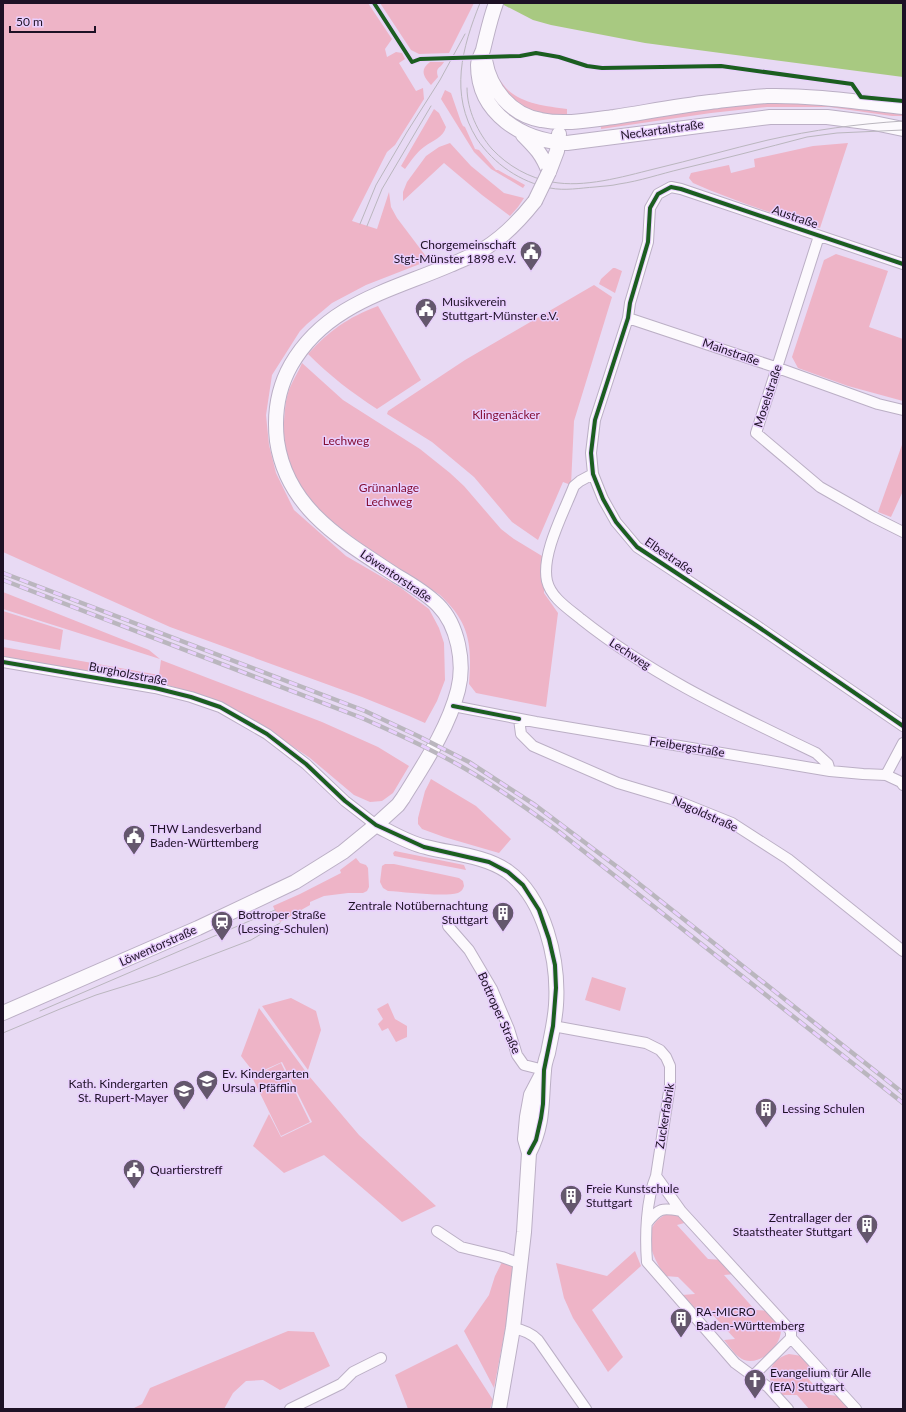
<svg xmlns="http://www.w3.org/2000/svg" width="906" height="1412" viewBox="0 0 906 1412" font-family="Lato,sans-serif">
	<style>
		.green { fill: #eeb4c7 }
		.water { fill: #a8c981 }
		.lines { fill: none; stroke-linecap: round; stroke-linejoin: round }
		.street-casing { stroke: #bbafc5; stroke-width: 12 }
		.secondary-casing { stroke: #bbafc5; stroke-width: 16 }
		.street { stroke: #fcf9fd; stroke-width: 10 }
		.secondary { stroke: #fcf9fd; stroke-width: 14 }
		.tram { stroke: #bab6be; stroke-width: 1 }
		.rail-casing { stroke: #bab6be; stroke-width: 4.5 }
		.rail { stroke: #e9cffe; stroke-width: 3; stroke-dasharray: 9; stroke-linecap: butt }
		.secondary-bridge-casing { stroke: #bbafc5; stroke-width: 16; stroke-linecap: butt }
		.secondary-bridge { stroke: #fcf9fd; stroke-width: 14 }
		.cycleway-casing { stroke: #e9cffe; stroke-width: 6 }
		.cycleway { stroke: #1b5e20; stroke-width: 4 }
		.labels { text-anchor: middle; stroke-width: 3; stroke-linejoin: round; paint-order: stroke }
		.street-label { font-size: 12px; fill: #1d1125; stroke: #e9cffe }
		.poi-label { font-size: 12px; fill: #1d1125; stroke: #e9cffe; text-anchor: start }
		.park-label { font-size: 12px; fill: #841035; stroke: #e9cffe }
	</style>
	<rect width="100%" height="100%" fill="#e8daf4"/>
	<path class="green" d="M3,3H368L392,39L385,49L387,57L396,52L402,53L405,59L399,63L416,91L423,88L424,99L395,145L387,152L352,221L377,229L389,192L391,207L397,218L428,259L425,262L366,285L332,303L307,324L300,331L272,375L266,415L269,445L276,473L294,510L346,556L401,588L429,609L439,628L444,643L445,680L437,701L425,723L409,716L362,697L170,627L3,552Z
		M380,3H474L449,53L419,54L411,50Z
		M430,62H444C440,69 435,67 438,77L431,85C424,77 419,70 430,62Z
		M495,73C498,78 502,83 506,88C521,104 546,106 567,109V117L542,114L523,108L504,93Z
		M445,90L451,93L461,122L463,126L465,127L475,149L479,150L496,170H498L525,185L523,188L491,169L474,152L441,99Z
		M766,103H828L903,110V116H892L829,107H767L711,113L601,129V125L708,109Z
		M434,109L439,113L446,127C443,138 433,140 424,147C416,153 411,161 405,169L401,166Z
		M450,143L471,166L504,193L524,198L518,207L510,216L482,195L444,163L403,201V192L407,182L426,156L439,147Z
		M848,143L820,228C777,215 734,201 693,183L689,178L691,173L729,165L731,173L755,167L754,159L813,146Z
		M836,254L888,271L869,327L903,339V401L848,386L798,368L792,357L824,260Z
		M613,268H615L622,271L615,293L599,284L601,279Z
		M594,285L612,297L574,421L571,485L563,482L538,540L512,522L474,477L432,442L387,414L388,411L465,360Z
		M378,306L421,380L377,409C351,392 330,376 308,354C330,330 347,318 378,306Z
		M302,363L343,400L420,449L450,473L464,486L501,529L514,539L542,556L544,561V593L558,613L546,707L476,693L469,684C472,644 470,623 440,595C417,580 394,565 371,550C323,517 281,485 284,421C285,412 285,402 288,393C291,383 298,373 302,363Z
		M903,442V491L891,517L878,512Z
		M3,592L149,650L160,659L3,609Z
		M3,611L63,630L60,650L3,639Z
		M3,647L159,675L161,660L322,722L378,747L409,766L393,793L382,801L370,802L354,795L310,758L244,714L213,699L158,682V684L3,657Z
		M431,779L476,806L511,839L499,853L444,837L422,829L418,824V818L425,791Z
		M395,851L464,865L466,870L394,856L393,853Z
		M356,858L360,863L366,865L368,868L369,887L367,891L363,893H348L324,896L310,902V905L280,922L273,906L300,894L341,873L340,870Z
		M385,864H394L459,878L463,881L464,886C463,889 462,891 458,893C443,897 405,892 388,891L383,888L380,882L382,866Z
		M592,977L626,988L620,1011L585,1000Z
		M291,998L316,1011L321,1030L308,1070L262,1006Z
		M388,1003L395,1019L407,1026V1037L396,1042L388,1028L382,1031L378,1024L383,1019L377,1009Z
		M259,1008L309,1076L359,1135L436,1206L402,1222L324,1155L284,1173L253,1146L269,1114L281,1137L312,1122L282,1062L255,1074L241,1056Z
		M281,1063L310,1122L281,1136L252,1077Z
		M669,1213L677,1214L688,1222L677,1225L708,1259L723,1260L735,1274L724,1275L755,1310L770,1311C774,1317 781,1323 781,1330C781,1346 761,1366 744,1360C736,1357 730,1347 724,1340L735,1339L712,1314L698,1312L682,1295L695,1294L678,1277L665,1276C651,1255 638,1226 669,1213Z
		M635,1251L641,1266L592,1310L623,1357L608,1372L573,1318L564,1298L556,1263L607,1276Z
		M503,1260L517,1267L494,1388L464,1331L489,1295L495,1276Z
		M288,1331L314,1332L330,1366L280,1390L263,1380L246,1381L233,1393L224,1409H132L142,1404L150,1388Z
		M457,1344L493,1400L490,1409H408L395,1375Z
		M789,1354L802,1356L817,1372L804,1374L822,1394L838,1396L850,1409H809L797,1395H782C778,1391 773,1387 771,1382C766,1369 776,1357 789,1354Z"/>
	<path class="water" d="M500,3H903V77L645,43L551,25L533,20Z"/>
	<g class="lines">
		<g class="street-casing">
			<path id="street" d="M819,236L756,433L820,487L873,517L903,532
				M903,264L681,189L671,187L658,194L650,208L648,242L630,303L628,318L595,420L591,453L593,474L603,499L616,522L637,547L757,626L903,726
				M628,318L778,368L878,404L903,410
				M593,474L580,481L574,486C564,512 541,554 547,581C551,598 569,609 581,619C654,677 733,713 816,753L828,764L830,771
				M3,662L155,688L191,697L220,707L267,734L306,764L345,801L376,825
				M453,706L536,722L830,771L863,774L886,775L901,782L903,785
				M519,719L521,734L533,746L618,783L675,800L732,823L788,859L903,951
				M886,775L903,743
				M448,926L469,950L492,989L509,1029L517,1055L524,1065L544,1070
				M553,1026L646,1043L660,1050L666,1057L670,1066V1085L656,1176C646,1200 645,1236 647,1262L735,1363L768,1387L788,1409
				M656,1176L681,1211L791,1331V1338L753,1376
				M647,1223C659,1207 663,1208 681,1211
				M437,1231L461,1247L502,1257L521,1264
				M513,1328C524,1330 531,1333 538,1340L586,1409
				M791,1338L856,1409
				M290,1409L341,1384L353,1372L381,1358"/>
		</g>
		<g class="secondary-casing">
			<path id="secondary" d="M496,3C490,19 487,34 483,50C481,55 478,60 478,65C478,114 523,141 567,143L770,117H827L874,123L903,129
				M485,60C490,89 511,115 541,120C565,125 590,120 614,117C646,112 678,106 710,102C728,100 748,97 767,96C812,95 858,102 903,107
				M523,135C536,148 542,154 549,172
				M549,172L557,151L559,134
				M376,825C392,833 408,843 426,847C452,854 483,855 507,871C545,898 559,961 556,1005C555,1021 551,1037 548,1053C546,1059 544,1065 544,1071C541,1102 544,1124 529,1153
				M3,1013L198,928L295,882L343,852L376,825L398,805L403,798C424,764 448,729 458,690C465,663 458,625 438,605C426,593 411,584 397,576C344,541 287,510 277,441C274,415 278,388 291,365C326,304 390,291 450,265C461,260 473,256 484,249C505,236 520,220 535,201
				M499,1409L513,1328L524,1232L529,1153L525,1139L527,1117L531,1095L542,1074"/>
		</g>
		<use href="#street" class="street"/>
		<use href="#secondary" class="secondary"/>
		<path class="tram" d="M480,3C462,48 449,94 477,139C494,164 520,182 550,188C565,191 580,188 595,187C603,186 611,186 619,184C640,181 660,174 681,169C723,159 765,148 807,137L837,133L903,130
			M467,88C467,110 478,133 492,149C508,166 529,178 552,182C584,188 622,177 654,169C692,160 730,149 768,140C813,130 857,124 903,121
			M360,224L376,185L407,132L440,80L465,34
			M367,226L382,189L431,106
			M40,1011L275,910
			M3,1033L60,1009L96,995L157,976L251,940L280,923"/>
		<g class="rail-casing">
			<path id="rail" d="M3,573L365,711L418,736L469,762L535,805L628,875L903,1093
				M3,580L362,718C396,733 431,749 464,768C497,787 528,809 558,831L903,1103"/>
		</g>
		<use href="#rail" class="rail"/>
		<g class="secondary-bridge-casing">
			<path id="secondary-bridge" d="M535,201L549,172"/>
		</g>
		<use href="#secondary-bridge" class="secondary-bridge"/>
		<g class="cycleway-casing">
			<path id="cycleway" d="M374,3L412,62L420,59L520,56L536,53L559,57L587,66L602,68L721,66L852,84L861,97L903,101
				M903,264L681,189L671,187L658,194L650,208L648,242L630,303L628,318L595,420L591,453L593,474L603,499L616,522L637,547L757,626L903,726
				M3,662L155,688L191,697L220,707L267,734L306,764L345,801L376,825L424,847L489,862L508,872L523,885L539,910L549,939L555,965L556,988L553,1026L544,1070L543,1104L541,1118L536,1140L529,1153
				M453,706L519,719"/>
		</g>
		<use href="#cycleway" class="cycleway"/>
	</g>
	<defs>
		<g id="civic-pin" transform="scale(1.15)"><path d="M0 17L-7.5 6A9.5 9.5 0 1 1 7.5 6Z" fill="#64576d" stroke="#e9cffe"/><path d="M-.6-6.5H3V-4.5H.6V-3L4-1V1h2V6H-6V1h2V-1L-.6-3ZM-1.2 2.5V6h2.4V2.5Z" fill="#fff"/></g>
		<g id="building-pin" transform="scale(1.15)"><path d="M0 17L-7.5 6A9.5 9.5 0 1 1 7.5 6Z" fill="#64576d" stroke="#e9cffe"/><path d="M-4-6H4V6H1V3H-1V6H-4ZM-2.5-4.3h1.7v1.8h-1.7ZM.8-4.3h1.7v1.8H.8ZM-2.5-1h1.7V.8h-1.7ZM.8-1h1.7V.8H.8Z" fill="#fff"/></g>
		<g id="station-pin" transform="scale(1.15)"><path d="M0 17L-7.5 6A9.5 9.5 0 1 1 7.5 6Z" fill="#64576d" stroke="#e9cffe"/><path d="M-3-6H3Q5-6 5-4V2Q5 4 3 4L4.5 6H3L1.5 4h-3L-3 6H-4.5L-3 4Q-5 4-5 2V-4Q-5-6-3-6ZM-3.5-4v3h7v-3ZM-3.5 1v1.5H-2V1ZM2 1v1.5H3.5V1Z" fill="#fff"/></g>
		<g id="school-pin" transform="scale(1.15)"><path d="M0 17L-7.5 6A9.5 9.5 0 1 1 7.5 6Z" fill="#64576d" stroke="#e9cffe"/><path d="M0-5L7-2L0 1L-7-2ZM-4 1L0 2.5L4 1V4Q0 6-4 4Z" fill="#fff"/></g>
		<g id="church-pin" transform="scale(1.15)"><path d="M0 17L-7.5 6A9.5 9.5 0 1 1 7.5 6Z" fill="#64576d" stroke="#e9cffe"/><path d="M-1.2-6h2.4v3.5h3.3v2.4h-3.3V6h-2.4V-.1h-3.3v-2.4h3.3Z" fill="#fff"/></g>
	</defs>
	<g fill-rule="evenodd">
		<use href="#civic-pin" x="531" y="252"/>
		<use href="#civic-pin" x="426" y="309"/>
		<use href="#civic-pin" x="134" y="836"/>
		<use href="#building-pin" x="503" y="913"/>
		<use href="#station-pin" x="222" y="922"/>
		<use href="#school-pin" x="207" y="1081"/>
		<use href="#school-pin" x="184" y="1091"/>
		<use href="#building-pin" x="766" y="1109"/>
		<use href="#civic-pin" x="134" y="1170"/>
		<use href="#building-pin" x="571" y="1196"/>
		<use href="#building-pin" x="867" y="1225"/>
		<use href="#building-pin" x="681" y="1319"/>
		<use href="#church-pin" x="755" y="1380"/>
	</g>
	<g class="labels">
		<g class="street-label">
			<text transform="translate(662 130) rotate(-8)" y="4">Neckartalstraße</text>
			<text transform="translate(795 217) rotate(19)" y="4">Austraße</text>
			<text transform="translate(731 352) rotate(19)" y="4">Mainstraße</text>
			<text transform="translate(768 396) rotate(-72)" y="4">Moselstraße</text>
			<text transform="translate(669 556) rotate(34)" y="4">Elbestraße</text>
			<text transform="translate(396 576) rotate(34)" y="4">Löwentorstraße</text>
			<text transform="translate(630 654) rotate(33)" y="4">Lechweg</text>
			<text transform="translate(128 674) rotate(11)" y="4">Burgholzstraße</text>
			<text transform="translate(687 747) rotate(9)" y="4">Freibergstraße</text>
			<text transform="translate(705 814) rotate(24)" y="4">Nagoldstraße</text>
			<text transform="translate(158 946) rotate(-24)" y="4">Löwentorstraße</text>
			<text transform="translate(499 1013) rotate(66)" y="4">Bottroper Straße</text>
			<text transform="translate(665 1116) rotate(-81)" y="4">Zuckerfabrik</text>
		</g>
		<g class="poi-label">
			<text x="516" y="249" text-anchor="end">Chorgemeinschaft<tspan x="516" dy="14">Stgt-Münster 1898 e.V.</tspan></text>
			<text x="442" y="306">Musikverein<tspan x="442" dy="14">Stuttgart-Münster e.V.</tspan></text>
			<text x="150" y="833">THW Landesverband<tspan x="150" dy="14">Baden-Württemberg</tspan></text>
			<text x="488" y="910" text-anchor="end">Zentrale Notübernachtung<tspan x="488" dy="14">Stuttgart</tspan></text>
			<text x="238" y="919">Bottroper Straße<tspan x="238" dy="14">(Lessing-Schulen)</tspan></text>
			<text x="222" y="1078">Ev. Kindergarten<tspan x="222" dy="14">Ursula Pfäfflin</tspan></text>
			<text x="168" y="1088" text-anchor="end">Kath. Kindergarten<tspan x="168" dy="14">St. Rupert-Mayer</tspan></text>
			<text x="782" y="1113">Lessing Schulen</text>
			<text x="150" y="1174">Quartierstreff</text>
			<text x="586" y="1193">Freie Kunstschule<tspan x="586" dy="14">Stuttgart</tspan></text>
			<text x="852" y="1222" text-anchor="end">Zentrallager der<tspan x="852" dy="14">Staatstheater Stuttgart</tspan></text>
			<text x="696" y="1316">RA-MICRO<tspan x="696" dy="14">Baden-Württemberg</tspan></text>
			<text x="770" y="1377">Evangelium für Alle<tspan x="770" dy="14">(EfA) Stuttgart</tspan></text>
		</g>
		<g class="park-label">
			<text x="506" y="419">Klingenäcker</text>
			<text x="346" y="445">Lechweg</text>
			<text x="389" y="492">Grünanlage<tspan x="389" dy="14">Lechweg</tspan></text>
		</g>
	</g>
	<rect width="906" height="1412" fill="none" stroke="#1d1125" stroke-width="8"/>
	<path d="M10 26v6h85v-6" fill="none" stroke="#1d1125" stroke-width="2"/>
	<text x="16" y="26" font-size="12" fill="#1d1125" stroke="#e9cffe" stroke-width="3" paint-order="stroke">50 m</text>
</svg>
